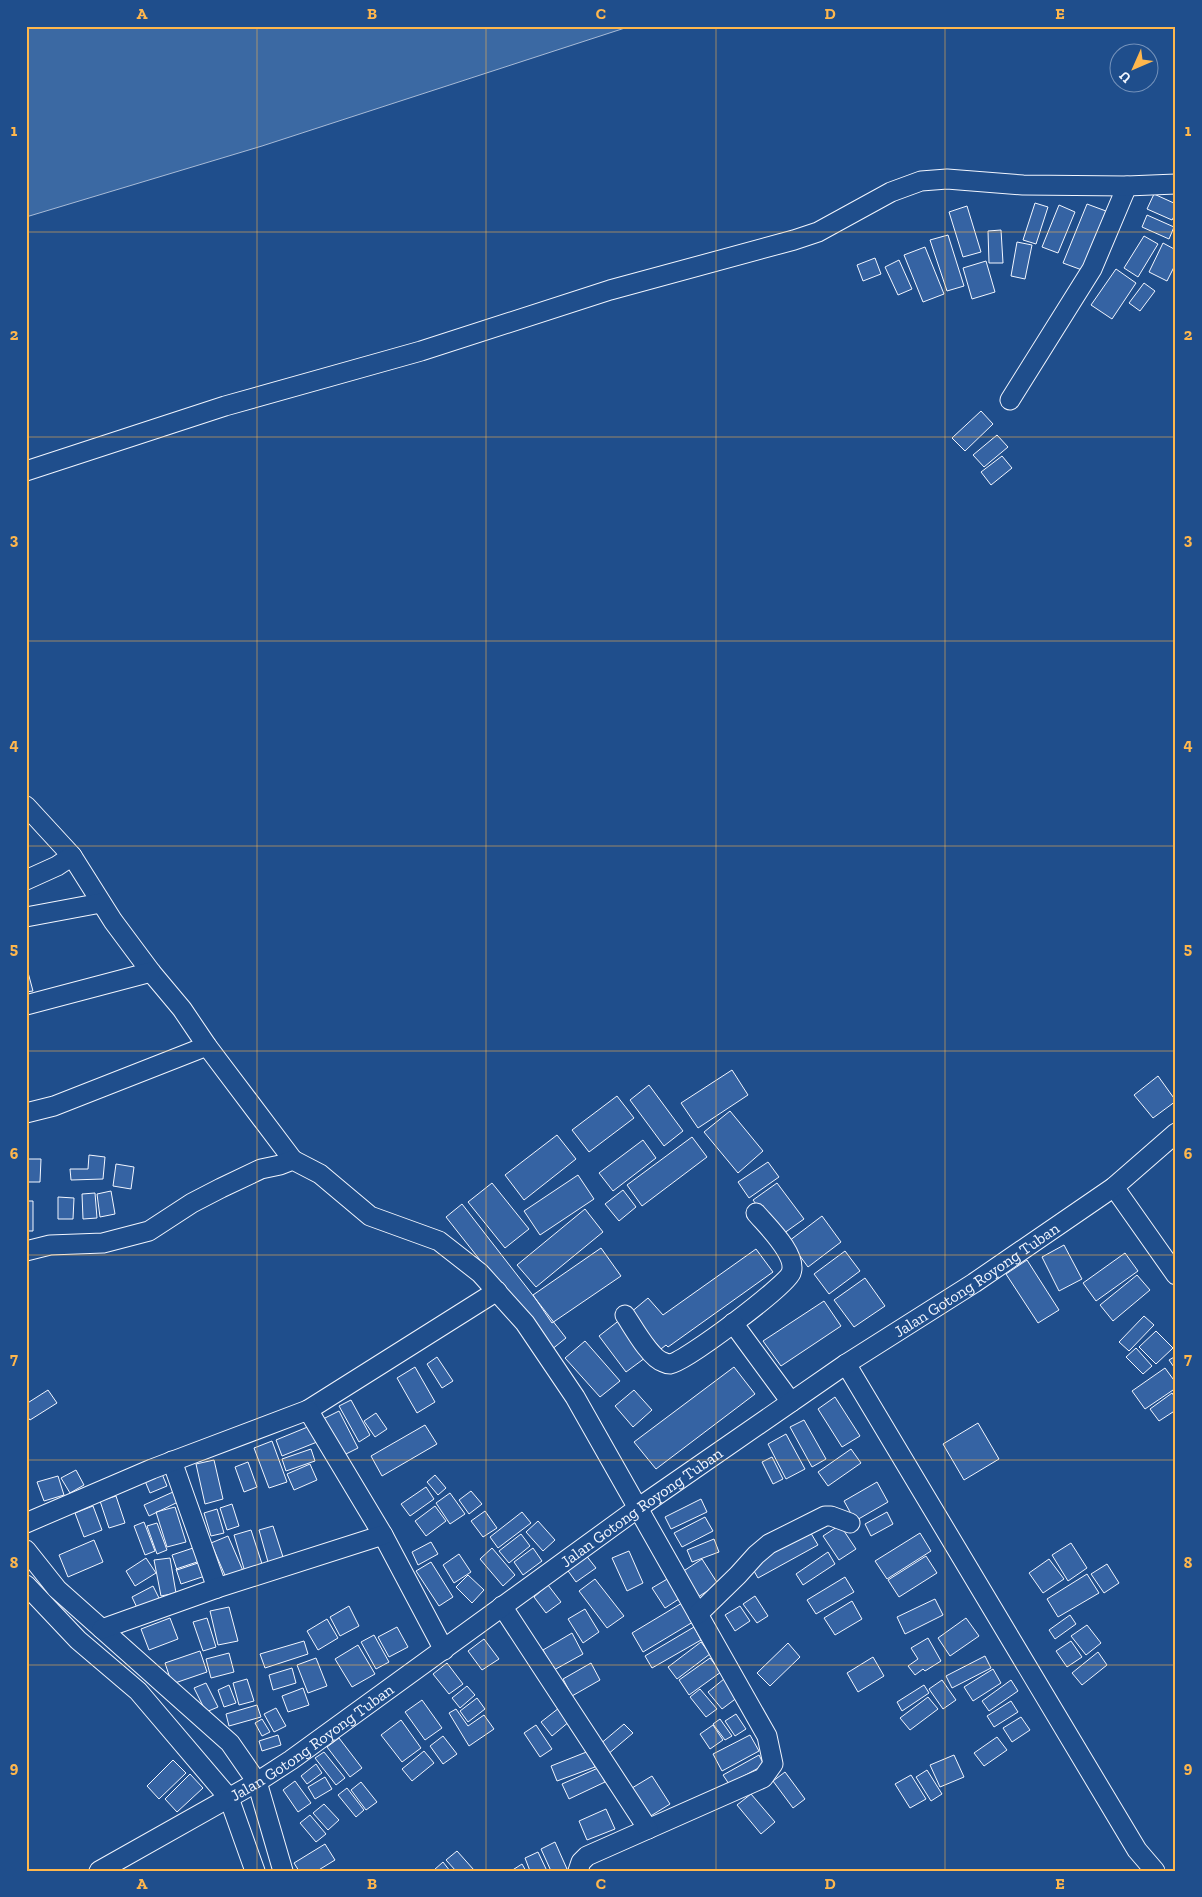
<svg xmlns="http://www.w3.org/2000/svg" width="1202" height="1897" viewBox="0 0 1202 1897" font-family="'Zilla Slab',serif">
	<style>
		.water { fill: #3b69a3; stroke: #a8bbd7 }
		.building { fill: #3563a3; stroke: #f2f6ff }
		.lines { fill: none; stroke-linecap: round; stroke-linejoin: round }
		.street-casing { stroke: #f2f6ff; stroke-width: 21 }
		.street { stroke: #1f4e8c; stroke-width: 19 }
		.grid { fill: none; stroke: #ffb74d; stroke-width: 1; stroke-opacity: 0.55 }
		.labels { text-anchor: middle; stroke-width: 4; stroke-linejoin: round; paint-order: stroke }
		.street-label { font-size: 16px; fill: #f2f6ff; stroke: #1f4e8c }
		.neatline { fill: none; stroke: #ffb74d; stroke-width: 2 }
		.grid-label { font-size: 16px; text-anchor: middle; font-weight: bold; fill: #ffb74d }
	</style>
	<rect width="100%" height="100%" fill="#1f4e8c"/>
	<path class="water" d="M26,26H631L262,146L26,217Z"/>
	<path class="building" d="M1154,194L1176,204V213L1172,220L1147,209Z
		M1035,203L1048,207L1036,244L1023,240Z
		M1087,204L1106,211L1082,270L1063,263Z
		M1059,205L1075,212L1058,253L1042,247Z
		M967,206L981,252L963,257L949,212Z
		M1147,215L1174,227L1169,239L1142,227Z
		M1001,230L1003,263H989L988,231Z
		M948,235L964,286L947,291L930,240Z
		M1144,236L1158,244L1138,277L1124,268Z
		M1017,242L1032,245L1025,279L1011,276Z
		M1163,243L1176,250V263L1167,281L1149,272Z
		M925,247L944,294L923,302L904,255Z
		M875,258L881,274L863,281L857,265Z
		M899,260L912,289L898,295L885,267Z
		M986,261L995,292L972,299L963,268Z
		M1116,269L1136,283L1112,319L1091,305Z
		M1144,283L1155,291L1140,311L1129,303Z
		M981,411L993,424L965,451L952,438Z
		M997,435L1008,447L984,467L973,455Z
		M1002,456L1012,468L991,485L981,472Z
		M26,965L33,991L26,992Z
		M732,1070L748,1095L698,1128L681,1103Z
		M1158,1076L1176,1101L1153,1118L1134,1095Z
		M649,1085L683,1131L664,1146L630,1100Z
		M617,1096L634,1118L589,1152L572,1130Z
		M730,1111L763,1151L738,1173L704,1132Z
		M557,1135L576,1159L524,1200L505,1175Z
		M692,1137L707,1157L642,1206L627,1185Z
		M643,1140L656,1158L613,1191L599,1173Z
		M89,1155L105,1157L103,1179L71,1180L70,1169H88Z
		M28,1159H41L40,1182H27Z
		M768,1162L779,1177L749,1198L738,1182Z
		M116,1164L134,1167L131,1189L113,1186Z
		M578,1175L594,1199L540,1235L524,1211Z
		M492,1183L529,1229L505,1248L468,1202Z
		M777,1183L804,1219L780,1236L753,1200Z
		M623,1190L636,1207L619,1221L605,1204Z
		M111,1191L115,1214L100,1217L97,1194Z
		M95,1193L97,1218L83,1219L82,1194Z
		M58,1197L74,1198L73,1219H58Z
		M26,1201H33V1231H26Z
		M462,1204L566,1338L551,1350L446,1217Z
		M585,1209L603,1232L536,1287L517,1265Z
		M822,1216L841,1242L808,1267L789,1241Z
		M1064,1245L1082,1279L1059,1291L1042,1257Z
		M601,1248L621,1276L552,1323L533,1295Z
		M756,1249L773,1272L668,1347L666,1345L661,1349L630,1313L648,1298L663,1315Z
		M845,1251L860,1271L829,1294L814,1274Z
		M1125,1253L1138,1271L1096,1301L1083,1283Z
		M1027,1260L1059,1310L1038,1323L1006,1274Z
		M1137,1275L1150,1290L1113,1321L1100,1305Z
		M865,1278L885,1306L854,1327L834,1300Z
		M824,1301L841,1326L781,1366L763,1341Z
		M1144,1316L1154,1325L1129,1351L1119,1342Z
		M621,1319L649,1355L626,1372L599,1336Z
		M1156,1331L1173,1348L1156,1364L1139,1347Z
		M585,1341L620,1381L600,1397L565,1358Z
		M1136,1348L1152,1366L1143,1374L1126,1357Z
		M1176,1356V1370L1169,1360Z
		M437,1357L453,1381L442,1388L427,1364Z
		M415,1367L435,1402L417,1413L397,1378Z
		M734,1367L755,1394L656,1469L634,1442Z
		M1165,1368L1176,1383V1388L1145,1409L1132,1391Z
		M48,1390L57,1403L30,1420L26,1415V1404Z
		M634,1390L652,1410L633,1427L615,1406Z
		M1172,1393L1176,1399V1410L1159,1421L1150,1409Z
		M835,1397L860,1436L842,1447L818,1409Z
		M351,1400L370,1435L359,1442L339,1406Z
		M339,1411L358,1448L342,1456L323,1419Z
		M376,1413L387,1429L375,1437L364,1421Z
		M804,1420L826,1459L812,1467L790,1427Z
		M978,1423L999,1459L964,1480L943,1444Z
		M425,1425L437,1444L382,1476L371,1456Z
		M310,1426L317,1442L282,1456L276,1440Z
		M786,1434L805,1469L786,1479L768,1444Z
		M272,1441L287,1482L269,1488L254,1448Z
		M311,1449L315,1461L286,1471L282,1459Z
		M851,1449L861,1463L828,1486L818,1472Z
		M772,1457L783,1479L773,1484L762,1462Z
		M214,1460L223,1499L205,1504L196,1464Z
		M248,1462L257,1487L244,1492L235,1467Z
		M310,1464L317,1480L294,1490L287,1474Z
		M76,1470L84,1485L70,1493L61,1478Z
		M162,1474L167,1486L150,1493L145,1481Z
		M435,1475L446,1488L438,1495L427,1482Z
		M58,1476L64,1495L44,1501L37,1482Z
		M877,1482L888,1502L855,1521L844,1501Z
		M426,1487L434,1499L410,1516L401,1504Z
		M471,1491L482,1504L469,1514L459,1500Z
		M173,1492L178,1502L149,1516L144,1505Z
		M450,1493L465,1514L450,1524L436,1503Z
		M116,1496L125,1523L109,1528L100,1501Z
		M701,1499L707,1512L671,1529L665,1517Z
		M232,1504L239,1526L227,1530L220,1508Z
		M93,1506L102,1530L84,1537L75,1513Z
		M435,1506L446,1521L426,1536L415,1521Z
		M175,1507L186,1542L167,1547L156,1512Z
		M217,1509L224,1533L211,1536L204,1513Z
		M485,1511L497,1528L483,1537L471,1521Z
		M522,1512L531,1523L498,1548L490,1537Z
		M887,1512L893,1524L871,1536L865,1524Z
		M705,1517L713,1531L682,1547L674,1533Z
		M538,1521L555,1540L543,1551L526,1532Z
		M144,1522L155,1551L145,1555L134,1526Z
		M157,1523L167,1550L157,1554L147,1526Z
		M840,1525L856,1549L839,1560L823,1536Z
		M273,1526L283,1557L268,1562L259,1530Z
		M251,1530L263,1567L245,1572L234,1535Z
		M809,1530L818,1545L758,1578L750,1564Z
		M920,1533L931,1551L887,1579L875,1561Z
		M521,1534L530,1546L509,1563L499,1551Z
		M228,1536L244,1573L227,1580L211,1543Z
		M714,1539L719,1552L692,1562L687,1550Z
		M94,1540L103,1562L68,1577L59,1555Z
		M431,1542L438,1554L418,1565L412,1552Z
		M1071,1543L1087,1568L1068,1581L1052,1555Z
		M199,1546L204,1561L177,1570L172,1555Z
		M492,1548L515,1575L503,1586L480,1559Z
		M533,1548L542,1561L523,1575L514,1562Z
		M629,1551L643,1583L627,1591L612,1558Z
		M828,1552L835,1564L803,1585L796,1574Z
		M459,1554L471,1572L454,1583L443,1565Z
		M585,1554L596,1568L576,1582L566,1568Z
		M926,1556L937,1573L899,1597L888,1580Z
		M146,1558L156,1573L135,1586L126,1571Z
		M170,1558L176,1593L161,1596L154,1560Z
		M702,1559L718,1584L698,1597L682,1572Z
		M1049,1559L1064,1579L1043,1593L1029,1573Z
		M200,1561L205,1576L181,1584L176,1569Z
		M431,1562L453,1597L439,1606L416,1571Z
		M1107,1564L1119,1583L1104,1593L1091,1574Z
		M1087,1574L1099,1593L1058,1617L1047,1599Z
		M468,1575L484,1590L472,1603L456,1587Z
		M845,1577L854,1592L816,1614L807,1600Z
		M669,1578L682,1597L665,1608L652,1588Z
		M595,1579L624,1616L607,1628L579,1591Z
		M548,1585L561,1602L546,1613L534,1597Z
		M153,1586L161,1602L139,1612L132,1597Z
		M755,1596L768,1616L757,1623L743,1604Z
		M935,1599L943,1615L905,1634L897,1617Z
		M852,1601L862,1619L835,1635L824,1618Z
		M682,1603L693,1622L643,1652L632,1633Z
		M349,1606L359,1626L340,1636L330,1617Z
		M740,1606L750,1621L735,1631L725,1615Z
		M229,1607L238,1641L218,1645L210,1611Z
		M585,1609L599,1632L583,1643L568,1619Z
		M1070,1615L1076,1624L1055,1639L1049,1630Z
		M170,1618L178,1639L149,1650L141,1629Z
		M207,1618L216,1647L203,1651L193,1622Z
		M966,1618L979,1636L950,1656L938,1638Z
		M327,1619L338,1638L318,1650L307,1631Z
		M1087,1625L1101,1643L1086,1655L1071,1636Z
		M397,1627L408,1647L389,1657L378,1637Z
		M694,1627L701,1640L652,1668L645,1656Z
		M572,1633L583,1654L554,1670L543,1650Z
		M374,1635L389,1662L376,1669L361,1642Z
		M928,1638L941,1661L925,1671L923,1669L915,1675L908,1666L918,1659L911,1648Z
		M484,1639L499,1659L482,1670L468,1651Z
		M304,1641L308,1654L265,1668L260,1654Z
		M1071,1641L1082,1657L1067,1667L1056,1651Z
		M701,1642L710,1654L677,1679L668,1667Z
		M788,1643L800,1657L770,1686L757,1673Z
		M358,1645L375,1674L352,1687L335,1659Z
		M200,1651L207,1672L172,1684L165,1663Z
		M1098,1652L1107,1665L1082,1685L1072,1673Z
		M229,1653L234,1672L211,1678L206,1659Z
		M985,1656L991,1668L952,1688L946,1676Z
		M873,1657L884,1676L858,1692L847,1673Z
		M316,1658L327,1686L308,1693L297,1665Z
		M710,1658L721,1672L689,1695L679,1680Z
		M447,1663L463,1684L449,1694L433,1674Z
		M591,1663L600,1680L572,1696L563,1679Z
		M292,1668L296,1683L273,1690L269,1675Z
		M993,1669L1001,1683L973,1701L964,1687Z
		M247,1679L254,1701L239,1705L233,1683Z
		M724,1679L738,1697L722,1709L708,1692Z
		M942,1680L956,1700L943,1709L929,1689Z
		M1011,1680L1018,1691L989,1711L982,1701Z
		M206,1683L218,1707L206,1712L194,1688Z
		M229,1685L236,1703L224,1707L218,1690Z
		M924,1685L929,1693L902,1711L897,1702Z
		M467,1686L475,1695L460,1708L452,1698Z
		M303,1688L309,1705L288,1712L282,1696Z
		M700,1689L717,1709L706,1717L690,1697Z
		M928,1697L938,1709L910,1730L900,1718Z
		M477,1698L485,1709L468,1722L460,1711Z
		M422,1700L442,1728L425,1740L405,1712Z
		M1011,1701L1018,1712L994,1727L987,1716Z
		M257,1705L261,1717L229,1726L226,1714Z
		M276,1708L286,1726L274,1732L264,1714Z
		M559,1708L570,1721L552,1736L541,1722Z
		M456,1709L468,1726L484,1715L494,1729L469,1746L449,1713Z
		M736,1714L746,1729L735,1736L725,1721Z
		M1021,1717L1030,1730L1012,1742L1003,1728Z
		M262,1719L270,1732L262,1736L255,1723Z
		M720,1719L732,1736L725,1740L713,1724Z
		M401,1720L421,1748L402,1762L381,1735Z
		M624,1724L633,1733L607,1755L599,1745Z
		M536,1725L552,1749L540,1757L524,1733Z
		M713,1725L723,1740L710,1749L700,1734Z
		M278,1735L281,1745L262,1751L259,1741Z
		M750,1735L759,1751L722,1771L713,1754Z
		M443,1736L457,1754L443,1764L430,1746Z
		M997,1737L1007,1750L984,1766L974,1753Z
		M339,1738L362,1768L350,1777L327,1747Z
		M424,1751L434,1763L412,1781L402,1769Z
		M589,1751L595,1767L557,1781L551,1766Z
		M324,1752L345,1778L336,1785L315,1758Z
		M759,1755L764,1765L729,1784L723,1775Z
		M954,1755L964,1777L940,1787L930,1765Z
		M173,1760L186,1773L159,1799L147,1786Z
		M316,1764L322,1773L307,1784L301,1776Z
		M598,1768L605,1782L569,1799L562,1784Z
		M927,1770L942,1794L931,1801L916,1777Z
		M785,1772L805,1799L793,1808L773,1781Z
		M190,1774L203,1788L177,1812L165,1799Z
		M911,1775L926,1799L910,1808L895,1784Z
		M652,1776L670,1804L649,1817L632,1788Z
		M325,1777L332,1789L315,1799L308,1787Z
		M295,1781L311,1803L298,1812L283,1790Z
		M361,1782L377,1802L366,1810L351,1790Z
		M347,1788L364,1810L356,1817L338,1795Z
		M751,1794L775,1822L761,1834L737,1805Z
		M324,1804L339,1820L328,1830L313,1813Z
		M606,1809L615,1829L587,1840L579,1821Z
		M310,1815L326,1834L316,1842L300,1823Z
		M555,1842L567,1869L562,1871H551L541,1849Z
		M325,1844L335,1860L317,1871H299L294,1863Z
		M457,1851L474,1870V1871H456L446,1860Z
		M538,1852L547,1871H530L525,1858Z
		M443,1862L450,1871H434V1870Z
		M522,1864L526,1871H511Z"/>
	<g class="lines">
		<g class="street-casing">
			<g id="street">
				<path d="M1010,400L1092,269L1127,186"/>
				<path d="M26,471L225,406L421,351L610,290L794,240L818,232L891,192L921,181L947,179L1023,185L1127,186L1176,184"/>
				<path d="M26,806L72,856"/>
				<path d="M26,880L57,866L72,856L113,921L151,972L182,1009L207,1046L293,1160"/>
				<path d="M26,917L101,903"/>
				<path d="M26,1005L151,972"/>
				<path d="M26,1113L54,1106L207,1046"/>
				<path d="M1114,1187L1176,1275"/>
				<path d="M26,1251L50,1245L103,1243L149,1231L192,1203L221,1188L261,1169L280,1165L293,1160L320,1174L370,1216L439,1241L480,1273L525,1323L575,1397L767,1736L773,1764L763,1778L587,1856L581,1862L578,1871"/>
				<path d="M625,1315C633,1327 650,1358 663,1362C665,1363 668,1364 670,1364C685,1362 786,1286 791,1273C798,1255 767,1226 756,1213"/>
				<path d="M733,1323L791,1402"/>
				<path d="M846,1364L1137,1850L1155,1871"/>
				<path d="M308,1410L497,1291"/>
				<path d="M172,1461L217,1588"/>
				<path d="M26,1523L152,1469L308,1410L383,1535L444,1650"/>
				<path d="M26,1550L57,1589L230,1743L257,1782L283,1871"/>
				<path d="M26,1585L78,1640L138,1691L229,1798L255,1871"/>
				<path d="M502,1606L648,1829"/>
				<path d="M698,1614L738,1575L756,1555L769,1544L825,1516H831L850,1523"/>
				<path d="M102,1629L217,1588L383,1535"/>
				<path id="s1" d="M99,1871L257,1782L291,1760L638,1508L846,1364L974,1283L1114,1187L1176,1133"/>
			</g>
		</g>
		<use href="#street" class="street"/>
	</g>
	<path class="grid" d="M257,26V1871M486,26V1871M716,26V1871M945,26V1871M26,232H1176M26,437H1176M26,641H1176M26,846H1176M26,1051H1176M26,1255H1176M26,1460H1176M26,1665H1176"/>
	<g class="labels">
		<g class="street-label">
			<text dy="6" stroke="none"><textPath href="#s1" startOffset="1059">Jalan Gotong Royong Tuban</textPath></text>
			<text dy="6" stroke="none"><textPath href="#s1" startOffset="654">Jalan Gotong Royong Tuban</textPath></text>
			<text dy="6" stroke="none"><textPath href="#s1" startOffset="249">Jalan Gotong Royong Tuban</textPath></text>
		</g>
	</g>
	<rect width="1202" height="1897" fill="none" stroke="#1f4e8c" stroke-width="55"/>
	<g transform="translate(1134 68) rotate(225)"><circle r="24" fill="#1f4e8c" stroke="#7391ba"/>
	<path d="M0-4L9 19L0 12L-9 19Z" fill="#ffb74d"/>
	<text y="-8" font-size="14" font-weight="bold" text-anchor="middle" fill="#f2f6ff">U</text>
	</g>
	<rect x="28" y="28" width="1146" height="1842" class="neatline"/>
	<g class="grid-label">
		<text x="142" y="19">A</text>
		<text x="372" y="19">B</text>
		<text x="601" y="19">C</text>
		<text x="830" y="19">D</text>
		<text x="1060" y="19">E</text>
		<text x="14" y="136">1</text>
		<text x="1188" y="136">1</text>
		<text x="14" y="340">2</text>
		<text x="1188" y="340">2</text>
		<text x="14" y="545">3</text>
		<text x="1188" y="545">3</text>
		<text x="14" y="750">4</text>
		<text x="1188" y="750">4</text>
		<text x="14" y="954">5</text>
		<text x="1188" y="954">5</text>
		<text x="14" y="1159">6</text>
		<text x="1188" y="1159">6</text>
		<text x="14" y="1364">7</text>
		<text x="1188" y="1364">7</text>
		<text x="14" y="1568">8</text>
		<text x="1188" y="1568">8</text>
		<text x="14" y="1773">9</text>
		<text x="1188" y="1773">9</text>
		<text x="142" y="1889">A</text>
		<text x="372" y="1889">B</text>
		<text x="601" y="1889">C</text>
		<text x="830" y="1889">D</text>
		<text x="1060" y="1889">E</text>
	</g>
</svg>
